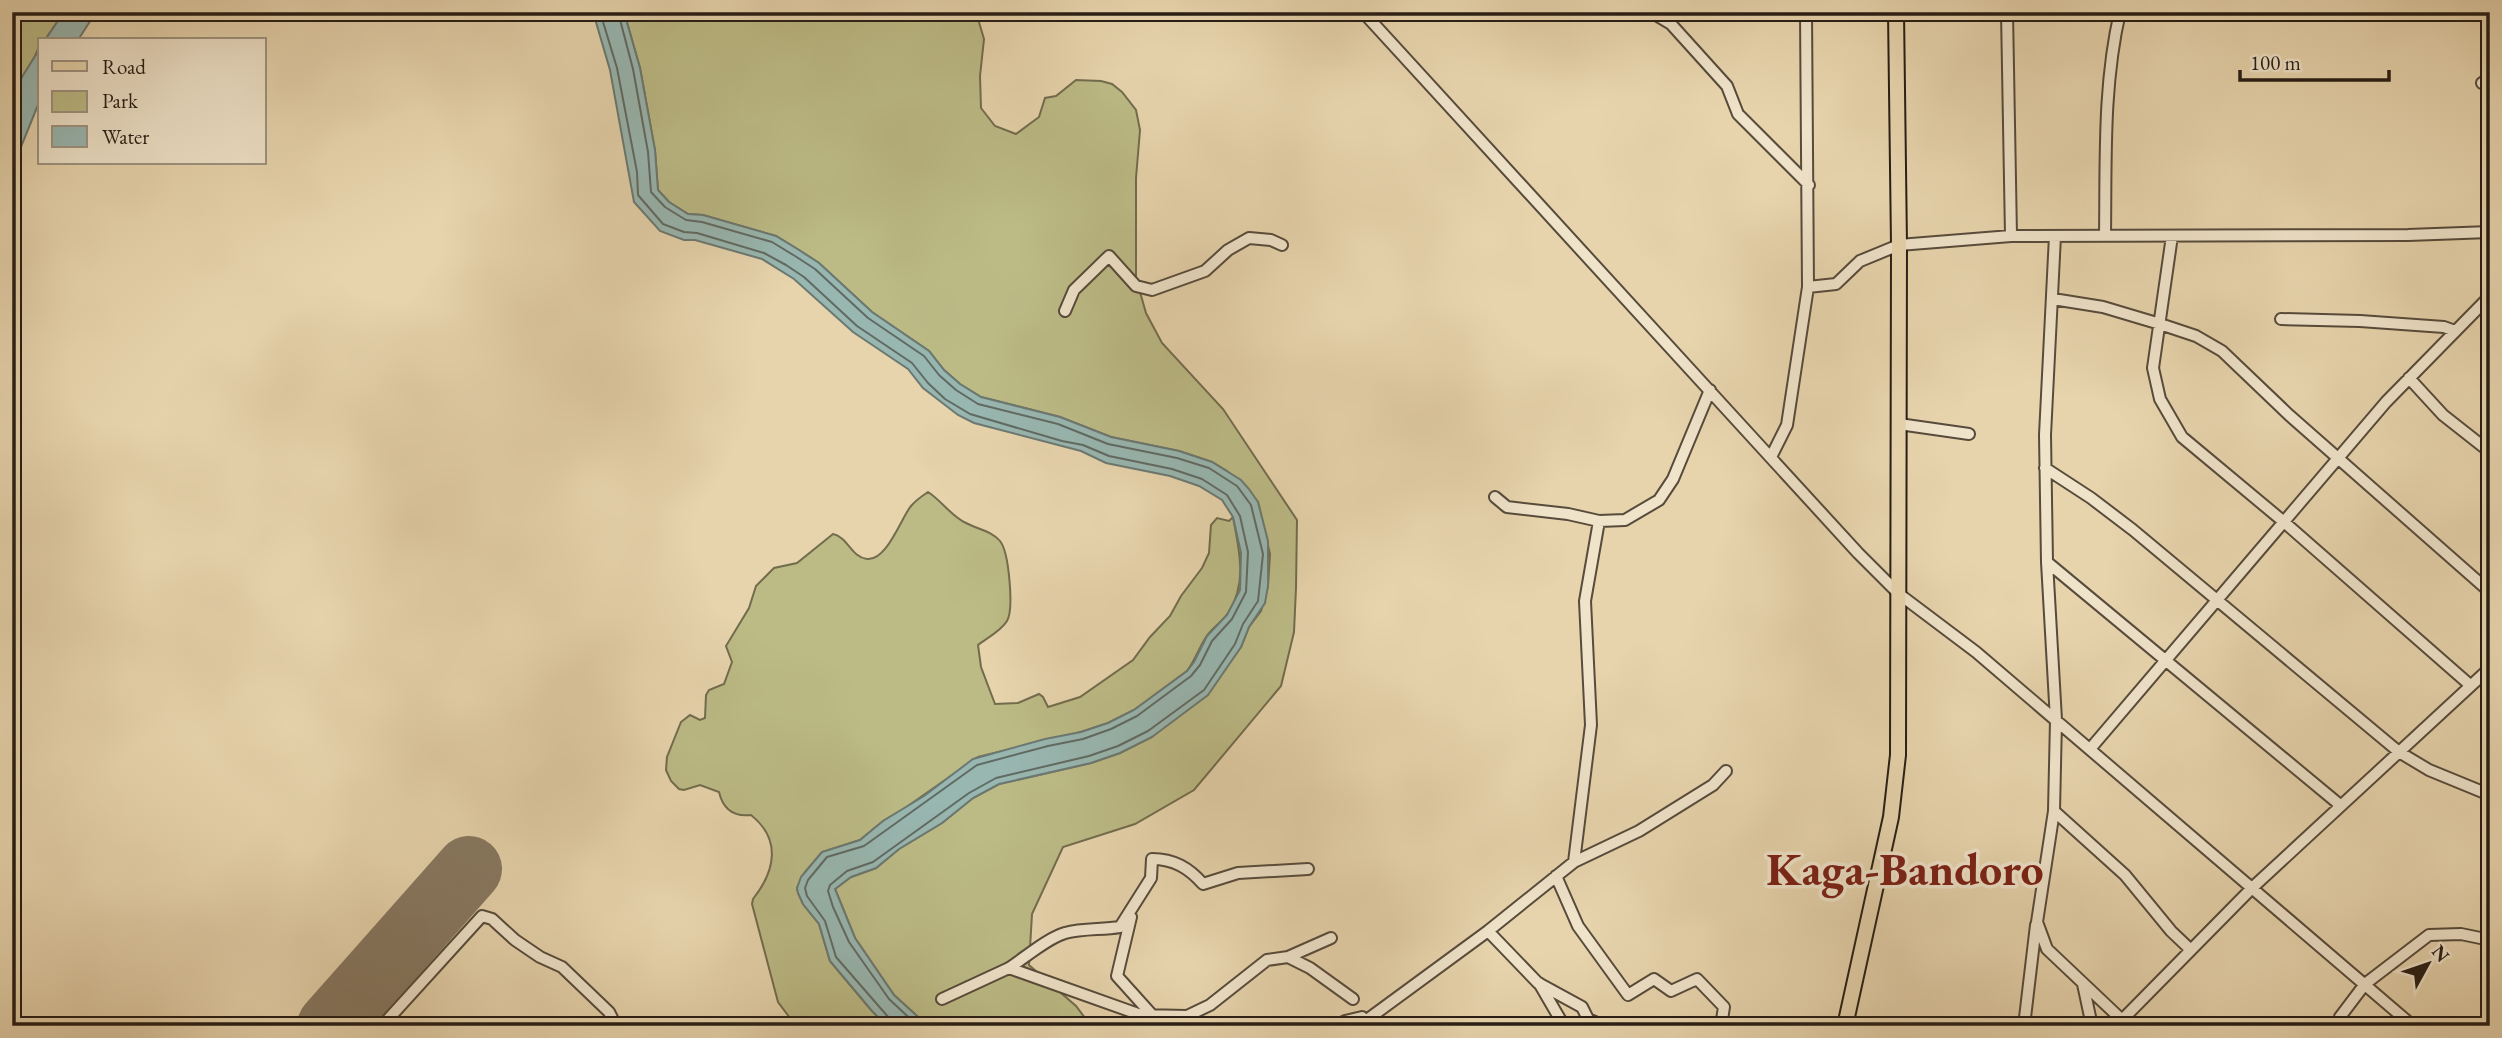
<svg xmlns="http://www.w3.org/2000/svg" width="2502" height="1038" viewBox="0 0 2502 1038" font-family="'EB Garamond',serif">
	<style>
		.green { fill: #bcbb86; stroke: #726c4e; stroke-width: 2 }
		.water { fill: #98b7b1; stroke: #6b7973; stroke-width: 2 }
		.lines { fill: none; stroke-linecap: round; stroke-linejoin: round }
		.shore { stroke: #606a63; stroke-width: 2 }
		.runway { stroke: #877861; stroke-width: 66 }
		.minor-casing { stroke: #574b3b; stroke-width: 14 }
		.major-casing { stroke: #271d15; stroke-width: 18 }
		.minor { stroke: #efe3ca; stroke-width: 10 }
		.major { stroke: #e7d4ad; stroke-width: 14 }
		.labels { text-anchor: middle; stroke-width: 7; stroke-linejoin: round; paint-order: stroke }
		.town-label { font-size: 46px; font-weight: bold; fill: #7a1f14; stroke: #efe3ca }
	</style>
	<rect width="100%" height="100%" fill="#e7d4ad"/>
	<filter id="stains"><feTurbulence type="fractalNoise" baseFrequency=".00286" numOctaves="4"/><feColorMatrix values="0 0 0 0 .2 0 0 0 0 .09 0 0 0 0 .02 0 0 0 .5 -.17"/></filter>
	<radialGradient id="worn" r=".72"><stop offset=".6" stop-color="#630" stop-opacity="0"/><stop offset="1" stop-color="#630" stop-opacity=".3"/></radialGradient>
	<path class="green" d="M12,12H64L45,40H40C40,53 19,84 12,99Z
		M624,12H976L984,39L980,76L981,108L995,126L1016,134L1039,117L1045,98L1056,96L1076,80L1101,81L1112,84L1122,92L1136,110L1140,130L1136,178V278L1146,313L1162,343L1223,409L1297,520L1296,588L1294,632L1281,686L1194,790L1135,824L1063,847L1032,914L1029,965L1076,1006L1091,1026H928L894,995L855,938L835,889L851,877L876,868L899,849L942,823L973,798L999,784L1091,763L1120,753L1152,737L1227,666L1241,647L1249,627L1261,611L1268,586L1270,554L1258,502L1227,471L1212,462L1179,451L1111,437L1060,417L981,397L960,384L944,370L929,351L872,312L819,263L799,250L776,236L703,215L688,214L669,202L658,190L655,151L640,68Z
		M928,492C942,501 952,517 966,523C977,529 992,531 1000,541C1009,552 1014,609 1007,621C1001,631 987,638 978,645L981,667L995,704L1018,703L1039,694L1043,697L1048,707L1080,697L1133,660L1150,637L1170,616L1181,596L1202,568L1209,553L1211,525L1217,518L1229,521L1233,517C1239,550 1248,583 1228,613C1222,622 1212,628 1206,637C1199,648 1195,660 1187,671L1134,710L1108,723L1081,732L978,757L905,808L883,821L860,840L822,852L805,872L797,888L798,893L803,904L819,924L830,961L872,1011L887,1026H796L778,1002L752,904L753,899C776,870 781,839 751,815C734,817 723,809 719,792L700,785L684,790L679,789L671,781L666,770L667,757L681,722L690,715L700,720L705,718L706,695L709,690L724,684L732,662L726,646L749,608L756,586L774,568L797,563L833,534C848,537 851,557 867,559C887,561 901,518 911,506C916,500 922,496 928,492Z"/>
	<path class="water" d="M64,12H96L78,40H45Z
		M593,12H624L640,68L655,150L658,190L669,202L688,214L703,215L776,236L799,250L819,263L872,312L929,351L944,370L960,384L981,397L1060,417L1111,437L1179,451L1212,462L1241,480L1249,489L1258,502L1268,541V586L1265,603L1249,627L1241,647L1208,695L1152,737L1120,753L1091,763L999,784L973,798L942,823L899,849L876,868L851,877L835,889L855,938L894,995L928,1026H887L872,1011L830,961L819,924L803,904L798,893L797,888L801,877L822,852L860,840L883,821L924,796L973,759L1045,739L1081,732L1108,723L1134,710L1187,671L1194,662L1207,636L1227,615L1240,590L1241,553L1233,517L1222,500L1199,486L1170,476L1106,463L1081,451L974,423L958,415L923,388L908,369L853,332L794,279L762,259L695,240H684L660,231L634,202L610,70Z
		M40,48V100L12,169V99L22,77Z"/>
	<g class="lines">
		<path class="shore" d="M600,12L617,68L637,172L638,195L663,224L684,232L697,233L764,253L786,265L804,277L857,326L912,363L928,383L945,399L970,414L1062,441L1083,445L1109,456L1172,469L1202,479L1227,495L1240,516L1248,552L1246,592L1232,619L1212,641L1200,665L1191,676L1137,716L1111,729L1083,739L1048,746L977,765L864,846L827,857L808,880L805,888L807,896L825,921L836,957L889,1018L891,1026
			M618,12L633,69L648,152L651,192L665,207L686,220L702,222L772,242L795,256L815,269L868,318L924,356L939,375L956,390L978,404L1058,424L1108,444L1177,458L1209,468L1237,486L1251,505L1263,554L1258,601L1243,624L1235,644L1204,690L1148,731L1118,746L1089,756L996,778L969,793L873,862L847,871L830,885L828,891L833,907L849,942L889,999L918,1026"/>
		<path class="runway" d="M330,1026L469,869"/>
		<g class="minor-casing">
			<path id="minor" d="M1363,12L1858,553L1899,594L1976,652L2413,1026
				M1651,12L1671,24L1727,86L1738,114L1809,185
				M2007,12L2011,236
				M2482,83L2490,78
				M2055,236L2045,435L2047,562L2056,720L2054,811L2037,922L2047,949L2122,1020
				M2105,236C2106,161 2103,85 2120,12
				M2172,236L2153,368L2160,399L2182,437L2284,522L2470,685
				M1808,287L1836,284L1860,261L1899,245L2011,236L2408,235L2490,232
				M2053,299L2103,307L2160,324L2196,336L2222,351L2289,415L2490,592
				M1065,311L1074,290L1109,256L1136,286L1152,290L1205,271L1228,250L1249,238L1271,240L1282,245
				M2281,319L2360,321L2444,327L2455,331
				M2409,378L2443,415L2490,452
				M1899,424L1969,434
				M1771,457L1787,425L1808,287L1806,12
				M2045,468L2091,498L2133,530L2399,752L2429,770L2490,795
				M1495,497L1507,507L1568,514L1599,521L1625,520L1659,500L1673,479L1710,390
				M2047,562L2340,805
				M2090,749L2386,402L2490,296
				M2054,811L2125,875L2171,931L2191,950
				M1574,862L1639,831L1713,785L1726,771
				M1556,876L1578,926L1628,995L1654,979L1671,991L1697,979L1724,1007L1721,1026
				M1131,917L1117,976L1162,1026
				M1488,931L1538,983L1582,1007L1588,1019L1604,1026
				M1288,957L1310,968L1353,999
				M1009,968C1026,957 1046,939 1065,933C1083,928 1102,930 1120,927L1151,878L1152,859C1174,859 1189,868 1203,884L1238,873L1308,869
				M1539,983L1564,1026
				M2083,984L2092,1026
				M942,999L1009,968L1141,1015L1187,1016L1210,1005L1267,960L1288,957L1331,938
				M1364,1022L1488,931L1574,862L1591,725L1585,601L1599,521
				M382,1026L482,916L492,919L515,940L540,957L562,967L609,1012L616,1026
				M1338,1026L1345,1021L1362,1017
				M2024,1026L2036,925
				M2113,1026L2122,1020L2252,888L2490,668
				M2350,1026L2340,1017L2365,984L2429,935L2461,934L2490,940"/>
		</g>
		<g class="major-casing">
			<path id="major" d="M1845,1026L1891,817L1898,755L1899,245L1896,12"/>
		</g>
		<use href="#minor" class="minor"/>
		<use href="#major" class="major"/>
	</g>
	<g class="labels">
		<g class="town-label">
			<text x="1905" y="885">Kaga-Bandoro</text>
		</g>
	</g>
	<rect width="2502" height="1038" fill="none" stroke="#e7d4ad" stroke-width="42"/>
	<rect x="14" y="14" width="2474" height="1010" fill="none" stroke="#271d15" stroke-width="3.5"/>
	<rect x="21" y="21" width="2460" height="996" fill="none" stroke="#271d15" stroke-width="2"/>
	<rect x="38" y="38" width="228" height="126" fill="#efe3ca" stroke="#9f9482" stroke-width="2"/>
	<rect x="52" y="61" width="35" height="10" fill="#e7d4ad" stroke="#9f9482" stroke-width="2"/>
	<text x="102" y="74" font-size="21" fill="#271d15">Road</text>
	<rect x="52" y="91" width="35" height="21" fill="#bcbb86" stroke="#9f9482" stroke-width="2"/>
	<text x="102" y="108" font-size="21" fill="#271d15">Park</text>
	<rect x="52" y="126" width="35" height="21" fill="#98b7b1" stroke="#9f9482" stroke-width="2"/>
	<text x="102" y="144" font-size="21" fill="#271d15">Water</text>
	<g transform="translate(2428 964) rotate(50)" stroke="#efe3ca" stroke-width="5" paint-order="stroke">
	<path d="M0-5L12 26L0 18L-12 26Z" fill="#271d15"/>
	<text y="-10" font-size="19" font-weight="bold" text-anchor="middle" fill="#271d15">N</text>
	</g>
	<path d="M2240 70v10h149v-10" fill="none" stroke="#271d15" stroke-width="3.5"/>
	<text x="2250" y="70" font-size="21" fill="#271d15" stroke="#efe3ca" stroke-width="5" paint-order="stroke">100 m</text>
	<rect width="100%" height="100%" filter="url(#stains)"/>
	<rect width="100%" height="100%" fill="url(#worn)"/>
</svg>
